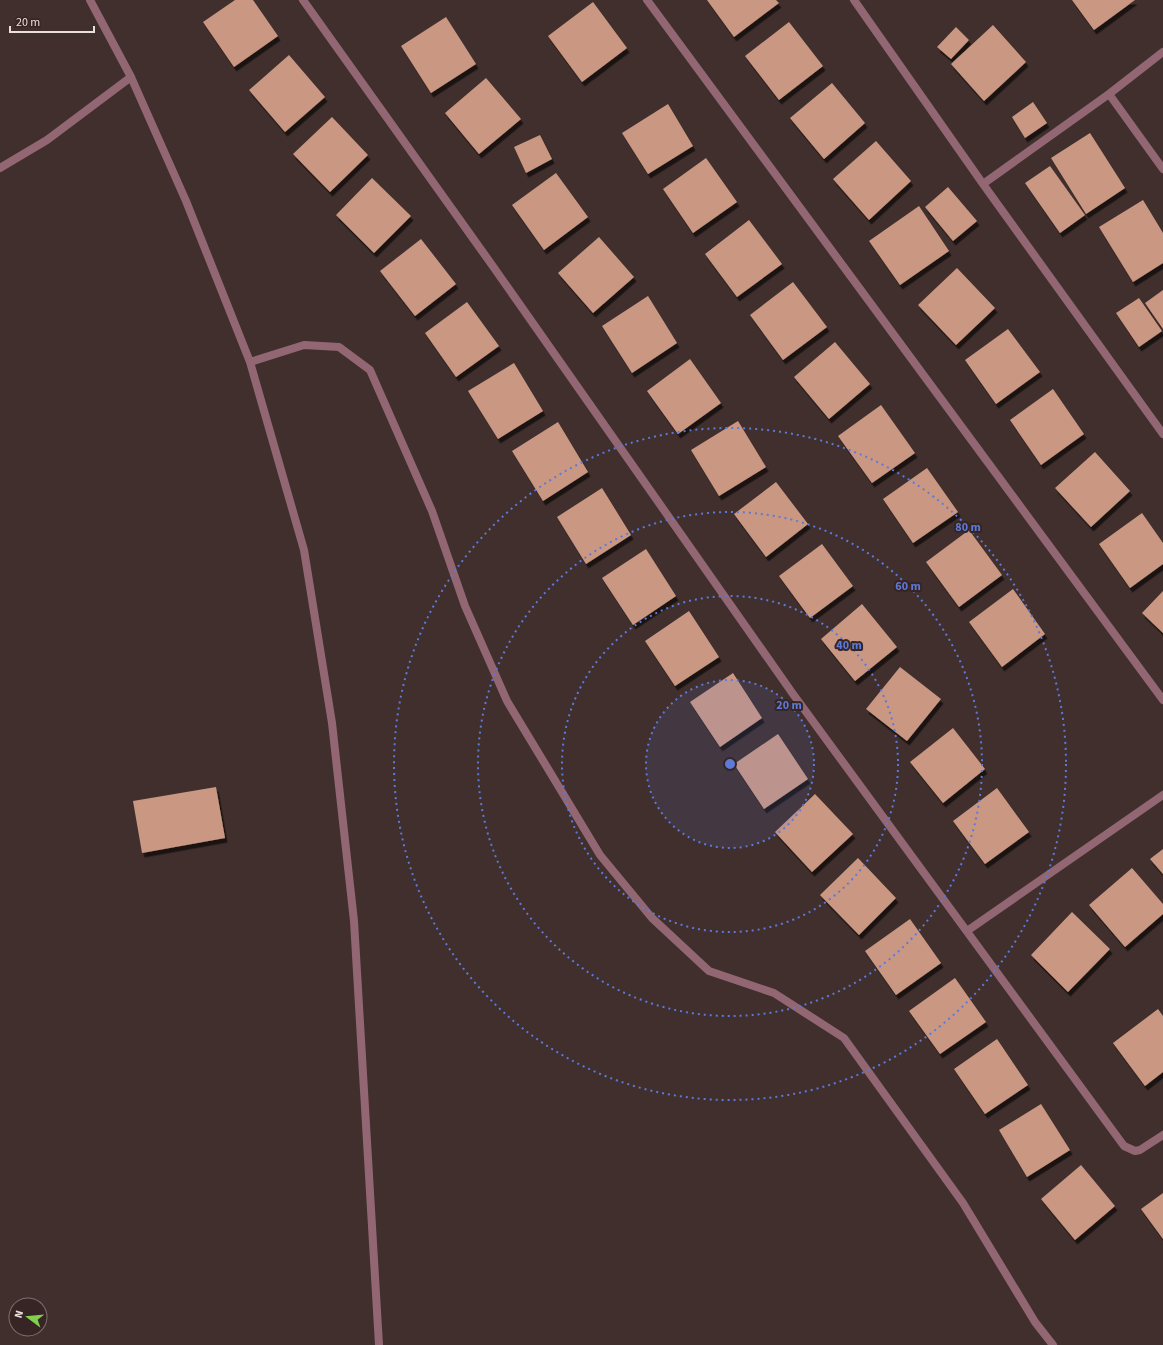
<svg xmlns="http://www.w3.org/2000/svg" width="1163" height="1345" viewBox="0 0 1163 1345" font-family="'Source Sans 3',sans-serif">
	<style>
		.building { fill: #ca9882; filter: url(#shadow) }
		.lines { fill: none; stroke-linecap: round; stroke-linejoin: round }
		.street { stroke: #926773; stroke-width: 8 }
		.ring { fill: none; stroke: #5b7ada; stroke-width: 2; stroke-dasharray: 2 4 }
		.centre { fill: #5b7ada; stroke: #362524; stroke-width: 2 }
		.ring-label { font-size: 12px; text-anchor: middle; font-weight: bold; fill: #5b7ada; stroke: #362524; stroke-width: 4; stroke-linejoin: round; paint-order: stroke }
	</style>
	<defs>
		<filter id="shadow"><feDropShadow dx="2.5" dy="4.5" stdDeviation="0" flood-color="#0009"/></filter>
	</defs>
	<rect width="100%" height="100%" fill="#402f2d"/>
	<path class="building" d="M235,0H253L278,36L234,67L203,22Z
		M707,0H776L779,3L734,37Z
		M1072,0H1135L1094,30Z
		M593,2L627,48L582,82L548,36Z
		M446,17L476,64L431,93L401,46Z
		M789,22L823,66L779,100L745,56Z
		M993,25L1026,62L984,101L951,64Z
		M956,27L969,40L951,59L937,47Z
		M289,55L325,97L285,132L249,90Z
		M486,78L521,119L479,154L445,113Z
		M832,83L865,123L824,159L790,118Z
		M1033,102L1047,123L1025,138L1012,117Z
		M668,104L693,146L648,174L622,133Z
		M332,117L368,155L330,192L293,154Z
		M1090,133L1125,188L1086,214L1051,158Z
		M540,135L552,159L526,173L514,147Z
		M876,141L911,181L869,220L833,179Z
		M706,158L737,202L693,233L663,189Z
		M1050,166L1085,215L1060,233L1025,183Z
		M556,173L588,217L544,250L512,205Z
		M372,178L411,216L374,253L336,215Z
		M948,187L977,221L953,241L925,207Z
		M1143,200L1163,233V263L1133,282L1099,227Z
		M919,206L949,251L900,285L869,241Z
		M749,220L782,264L737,297L705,254Z
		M599,237L634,277L593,313L558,273Z
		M421,239L456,284L415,316L380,271Z
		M957,268L995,308L956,345L918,305Z
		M793,282L827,327L783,360L750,315Z
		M1163,290V329L1145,303Z
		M648,296L677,343L632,373L602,326Z
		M1139,298L1162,331L1139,347L1116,313Z
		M467,302L499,346L456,377L425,333Z
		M1008,329L1040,372L996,404L965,360Z
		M835,342L870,384L829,419L794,377Z
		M690,359L721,403L678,434L647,391Z
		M514,363L543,411L498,439L468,391Z
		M1053,389L1084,434L1041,465L1010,420Z
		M881,405L915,453L872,483L838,436Z
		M738,421L766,467L719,496L691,450Z
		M558,422L588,472L543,501L512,451Z
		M1095,452L1130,491L1091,527L1055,488Z
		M927,468L958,512L913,543L883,499Z
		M776,482L808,524L766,557L734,514Z
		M602,488L631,535L586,564L557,517Z
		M1142,513L1163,543V564L1130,588L1099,544Z
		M969,530L1002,575L959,607L926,562Z
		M822,544L853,586L810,618L779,576Z
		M646,549L676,596L633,625L602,578Z
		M1013,589L1045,634L1002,667L969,622Z
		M1163,591V633L1142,613Z
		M862,604L897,647L855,681L821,639Z
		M689,611L719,657L675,686L645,641Z
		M900,667L941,699L907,741L866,709Z
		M733,673L762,718L720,747L690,702Z
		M953,728L985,769L943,803L910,762Z
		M778,734L808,779L764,809L734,764Z
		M216,787L225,838L142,853L133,801Z
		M997,788L1029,832L985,864L953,821Z
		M815,794L853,834L812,872L775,832Z
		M1163,849V874L1150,859Z
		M858,858L896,898L859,935L820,895Z
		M1132,868L1163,904V914L1125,947L1089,905Z
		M1072,912L1110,949L1068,992L1031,955Z
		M910,919L941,963L896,995L865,951Z
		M955,978L986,1022L940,1054L909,1011Z
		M1158,1009L1163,1016V1072L1145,1086L1113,1043Z
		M997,1039L1028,1085L985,1114L954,1069Z
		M1041,1104L1070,1150L1027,1177L999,1130Z
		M1081,1165L1115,1206L1075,1240L1041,1199Z
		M1163,1193V1239L1141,1209Z"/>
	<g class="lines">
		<path class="street" d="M90,0L131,77L186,201L250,362L304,550L332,723L354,921L379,1345
			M303,0L492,265L793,694L1124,1146L1135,1151L1140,1150L1163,1135
			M647,0L1163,700
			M854,0L983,184L1163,434
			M1109,94L1163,169
			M0,168L47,140L131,77
			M983,184L1109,94L1163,52
			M250,362L304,345L339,347L370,370L432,511L465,606L507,701L600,855L652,918L709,971L774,993L844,1038L963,1203L1035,1322L1053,1345
			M967,931L1163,795"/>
	</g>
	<circle cx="730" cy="764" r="84" fill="#5b7ada" fill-opacity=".12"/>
	<g class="ring">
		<circle cx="730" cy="764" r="84"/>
		<circle cx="730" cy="764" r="168"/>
		<circle cx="730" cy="764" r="252"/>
		<circle cx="730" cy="764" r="336"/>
	</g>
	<circle cx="730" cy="764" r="6" class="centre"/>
	<g class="ring-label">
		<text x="968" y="531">80 m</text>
		<text x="908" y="590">60 m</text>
		<text x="849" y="649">40 m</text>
		<text x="789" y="709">20 m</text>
	</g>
	<g transform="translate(28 1317) rotate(286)"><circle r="19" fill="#362524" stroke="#7e6f6e"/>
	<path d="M0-3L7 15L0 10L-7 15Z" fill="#82d04f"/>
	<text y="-6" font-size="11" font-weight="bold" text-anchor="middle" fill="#ebdfde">N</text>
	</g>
	<path d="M10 26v6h84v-6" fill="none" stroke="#ebdfde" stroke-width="2"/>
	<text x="16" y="26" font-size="12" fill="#ebdfde" stroke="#362524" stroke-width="3" paint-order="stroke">20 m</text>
</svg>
